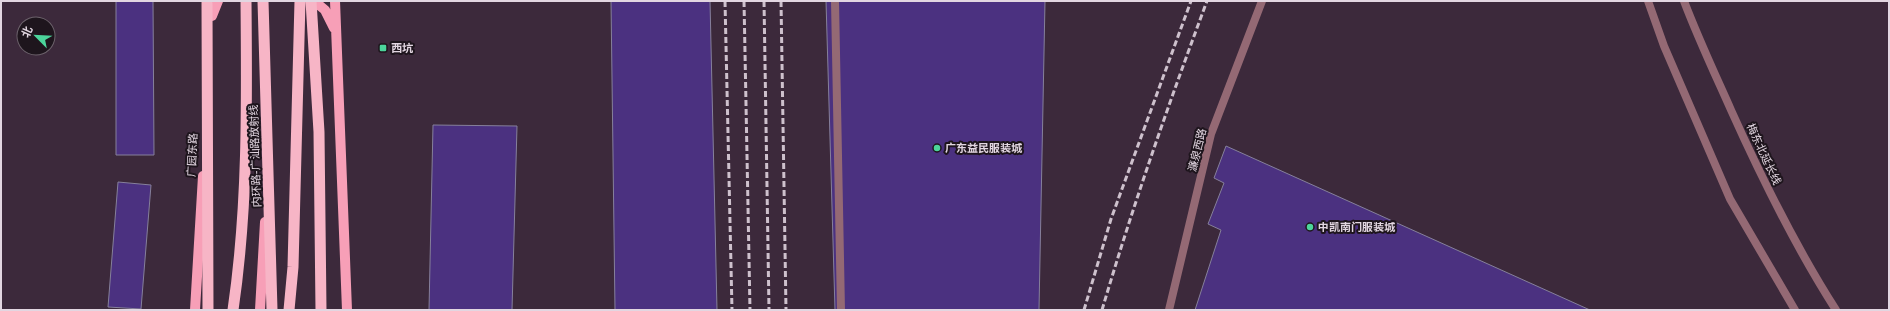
<svg xmlns="http://www.w3.org/2000/svg" width="1890" height="311" viewBox="0 0 1890 311" font-family="'DejaVu Sans','Noto Sans SC',sans-serif">
	<style>
		.building { fill: #4b3180; stroke: #86809b }
		.lines { fill: none; stroke-linecap: round; stroke-linejoin: round }
		.service { stroke: #946974; stroke-width: 8 }
		.minor { stroke: #946974; stroke-width: 8 }
		.primary { stroke: #f79fb7; stroke-width: 10 }
		.trunk { stroke: #f7b5c6; stroke-width: 11 }
		.rail { stroke: #cec1cd; stroke-width: 3; stroke-dasharray: 6 3; stroke-linecap: butt }
		.trunk-bridge { stroke: #f7b5c6; stroke-width: 11 }
		.poi-dot { fill: #4cd49b; stroke: #1e151d; stroke-width: 1.5 }
		.labels { text-anchor: middle; stroke-width: 4; stroke-linejoin: round; paint-order: stroke }
		.poi-label { font-size: 11px; font-weight: bold; fill: #e2d6e1; stroke: #1e151d; text-anchor: start }
		.street-label { font-size: 11px; fill: #e2d6e1; stroke: #1e151d }
	</style>
	<rect width="100%" height="100%" fill="#3c293b"/>
	<path class="building" d="M116,1H153L154,155H116Z
		M611,1H710L717,310H615Z
		M826,1H1045L1039,310H835Z
		M433,125L517,126L512,310H429Z
		M1226,146L1590,310H1195L1221,230L1208,224L1224,183L1214,178Z
		M118,182L151,185L141,309L108,307Z"/>
	<g class="lines">
		<path class="service" d="M1169,310L1211,134L1262,1"/>
		<path class="minor" d="M835,1L841,310
			M1648,1L1664,46L1730,199L1795,310
			M1684,1C1698,38 1715,74 1731,110C1762,179 1795,246 1836,310"/>
		<path class="primary" d="M314,1L325,10L334,28
			M335,1L347,310
			M212,16L218,1
			M195,310L203,176
			M260,310L265,222"/>
		<path class="trunk" d="M263,1L272,310
			M311,1L319,132L321,310
			M233,310C248,208 247,104 246,1
			M289,310L293,267L300,1"/>
		<path class="rail" d="M725,1L732,310
			M744,1L750,310
			M764,1L769,310
			M781,1L786,310
			M1084,310L1111,219L1191,1
			M1102,310C1133,205 1169,103 1207,1"/>
		<path class="trunk-bridge" d="M207,1L208,310"/>
	</g>
	<g class="poi-dot">
		<rect x="379" y="44" width="8" height="8" rx="2"/>
		<circle cx="937" cy="148" r="4"/>
		<circle cx="1310" cy="227" r="4"/>
	</g>
	<g class="labels">
		<g class="poi-label">
			<text x="391" y="52">西坑</text>
			<text x="945" y="152">广东益民服装城</text>
			<text x="1318" y="231">中凯南门服装城</text>
		</g>
		<g class="street-label">
			<text transform="translate(1197 150) rotate(-76)" y="4">濂泉西路</text>
			<text transform="translate(1764 154) rotate(65)" y="4">梅东北延长线</text>
			<text transform="translate(192 155) rotate(-87)" y="4">广园东路</text>
			<text transform="translate(255 156) rotate(-92)" y="4">内环路-广汕路放射线</text>
		</g>
	</g>
	<rect width="1890" height="311" fill="none" stroke="#e2d6e1" stroke-width="4"/>
	<g transform="translate(36 36) rotate(294)"><circle r="19" fill="#1e151d" stroke="#6c626b"/>
	<path d="M0-3L7 15L0 10L-7 15Z" fill="#4cd49b"/>
	<text y="-6" font-size="11" font-weight="bold" text-anchor="middle" fill="#e2d6e1">北</text>
	</g>
</svg>
